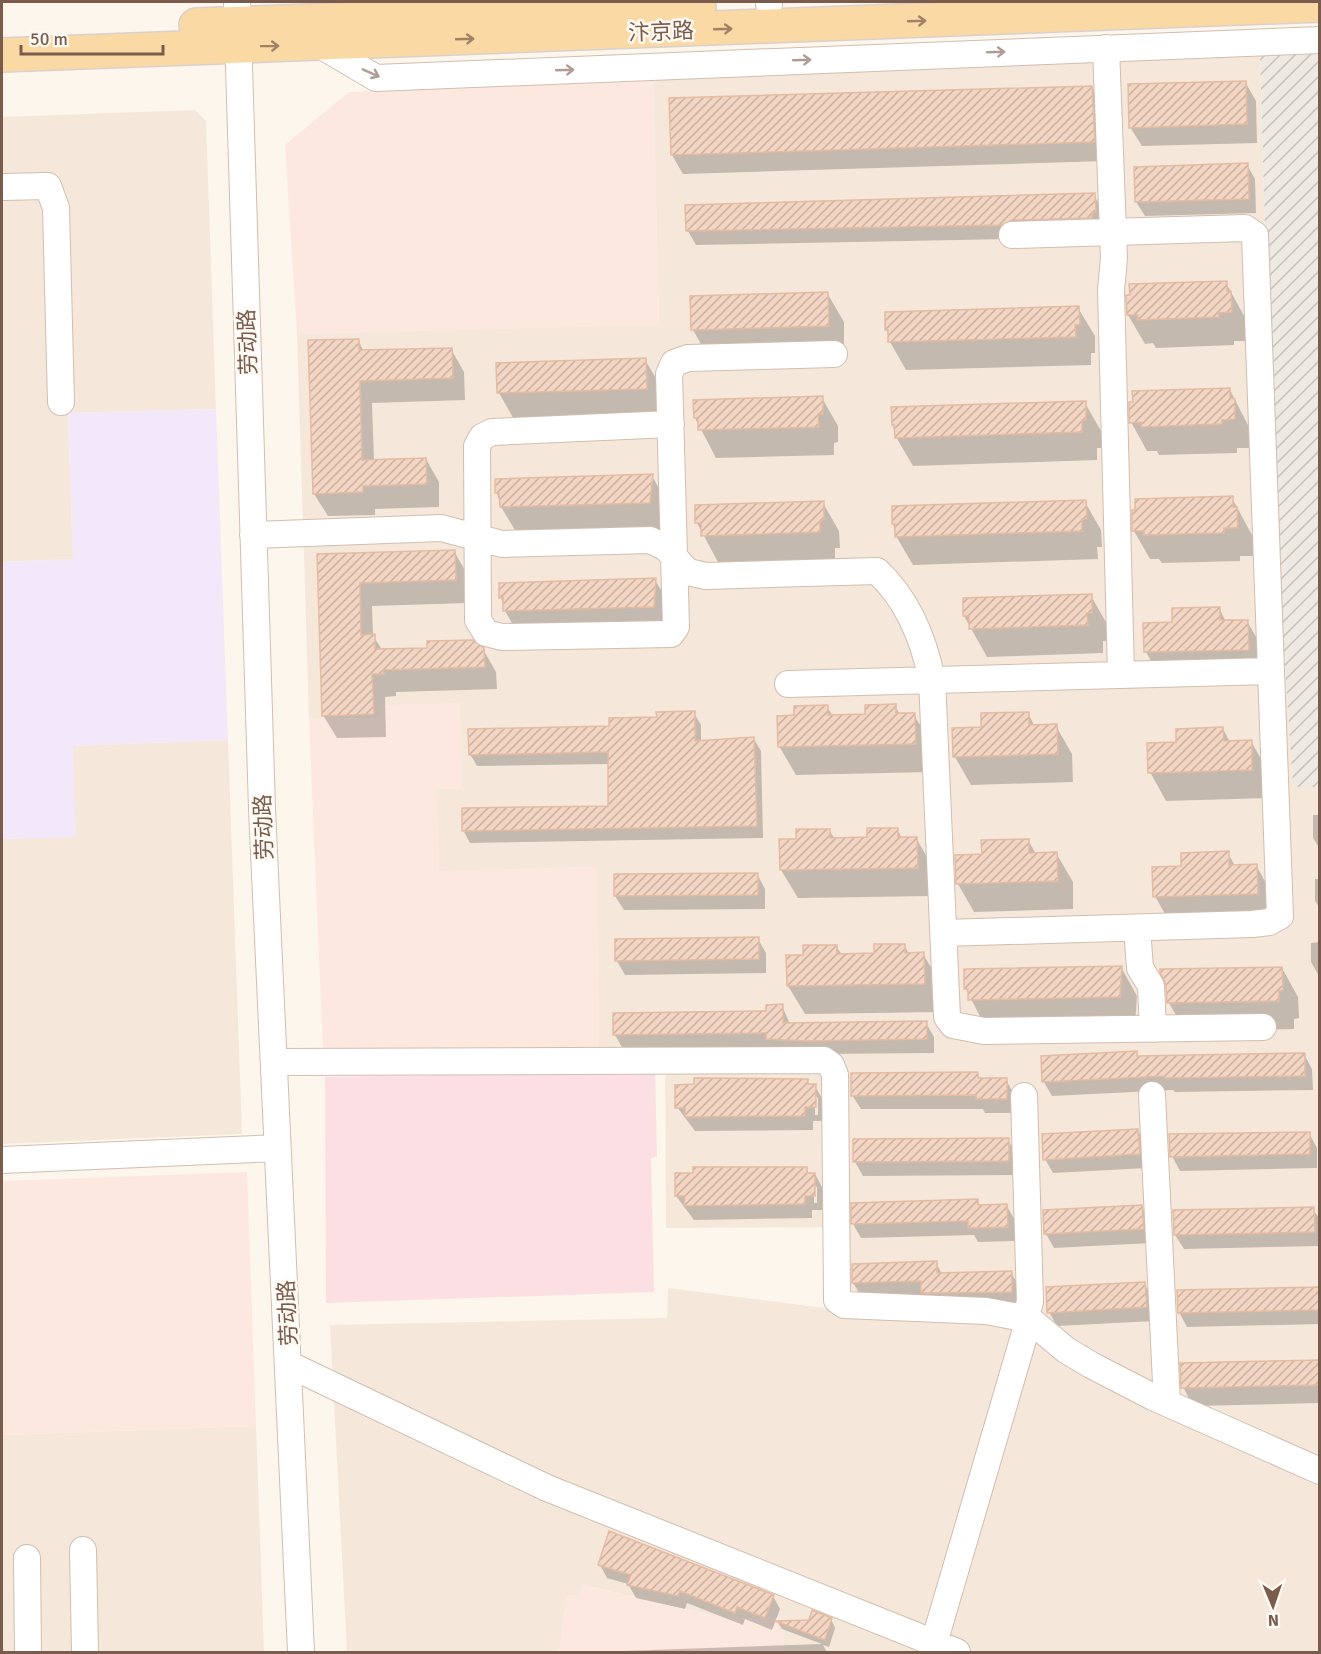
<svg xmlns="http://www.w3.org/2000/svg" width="1321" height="1654" viewBox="0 0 1321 1654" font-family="Signika,'Noto Sans SC',sans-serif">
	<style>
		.residential { fill: #f5e8da }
		.commercial { fill: #fde8e0 }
		.industrial { fill: url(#industrial-furrows) }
		.education { fill: #f3e8fa }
		.medical { fill: #fbdfe3 }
		.shadow { fill: #0003; fill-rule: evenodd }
		.building { fill: url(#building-hatch); stroke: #e6bba3; stroke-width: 1.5 }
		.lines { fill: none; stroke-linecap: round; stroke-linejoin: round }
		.minor-casing { stroke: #d1beb0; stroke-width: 28 }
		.major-casing { stroke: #dad1cd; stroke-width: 36 }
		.minor { stroke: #fff; stroke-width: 26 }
		.major { stroke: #fbd9a5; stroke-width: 33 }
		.oneway { stroke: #a18267 }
		.oneway2 { stroke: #af9d94 }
		.labels { text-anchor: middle; stroke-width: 5; stroke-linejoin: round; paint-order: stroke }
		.street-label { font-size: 22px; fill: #7a5c4d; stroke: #fffaf3 }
	</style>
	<defs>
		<pattern id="industrial-furrows" width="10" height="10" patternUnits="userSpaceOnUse" patternTransform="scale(1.5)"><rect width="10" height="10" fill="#efe9e4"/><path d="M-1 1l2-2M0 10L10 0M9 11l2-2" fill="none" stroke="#c7c0bb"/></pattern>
		<pattern id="building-hatch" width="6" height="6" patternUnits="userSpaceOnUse" patternTransform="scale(1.5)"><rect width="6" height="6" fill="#f3d5c3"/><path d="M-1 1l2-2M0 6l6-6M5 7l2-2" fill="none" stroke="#cab0a1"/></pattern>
	</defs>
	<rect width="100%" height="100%" fill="#fdf6ec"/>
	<path class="residential" d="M1260,55L1277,653H1284L1293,787H1320L1319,1461L1122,1371L1044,1322L854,1299L841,1290L840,1227L666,1228L665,1048H599L596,867L439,872L436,789L462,788L380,705V718L309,719L297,334L659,324L653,78Z
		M195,110L206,121L216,409L68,413L73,559L2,562V117Z
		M228,740L242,1134L2,1144V839L75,836L72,746Z
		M668,1288L847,1311L1015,1323L1319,1479V1652H784L783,1618L726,1619L583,1585L579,1597L567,1595L559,1652H347L330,1325L667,1318Z
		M256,1426L264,1652H2V1435Z"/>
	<path class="commercial" d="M653,78L659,325L297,334L285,145L349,92Z
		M460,703L462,789H436L439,871L596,867L599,1048L323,1051L309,719L380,718V705Z
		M247,1172L256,1426L2,1435V1181Z
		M582,1585L726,1619L784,1618V1652H559L567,1595L579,1597Z"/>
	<path class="industrial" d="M1319,54V787H1293L1284,653H1277L1260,55Z"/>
	<path class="education" d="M216,409L228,740L73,746L76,837L2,839V562L73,559L68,413Z"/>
	<path class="medical" d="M655,1071L657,1157L651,1158L654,1292L326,1303L325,1077Z"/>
	<path class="shadow" d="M1245,82L1256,101L1257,143L1142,146L1130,127Z
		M1092,87L1103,106L1105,161L683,174L672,155Z
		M1247,165L1255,179L1256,213L1145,216L1136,202Z
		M1094,195L1102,209L1103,226L1010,239L696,245L688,231Z
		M1226,283L1247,321L1248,341H1234V345L1156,348L1153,343L1145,344L1128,315V296Z
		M827,293L844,322V354L709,358L693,330L692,297Z
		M1078,308L1095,336V353H1091V365L906,370L890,342L887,330Z
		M358,340L364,352L451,349L464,372L465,400L372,403L374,461L426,459L439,482V507L375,509V515L328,516L314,494Z
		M645,360L662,388V417L515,421L499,393Z
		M1230,390L1250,429L1251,448H1237V453L1159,455L1157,451H1147L1131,422Z
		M822,398L838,426V442L834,443V455L716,458L695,418Z
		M1085,403L1101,431L1102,448H1097V460L913,466L896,437L893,425V409Z
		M652,476L668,504L666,531L518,535L501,507L497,493Z
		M1232,498L1253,537V556H1240V561L1162,563L1159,559H1150L1134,531Z
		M1085,502L1101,530L1102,547H1097L1098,559L913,565L896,536L893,524V507Z
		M823,503L839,531L840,548H835V560L719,564L697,523Z
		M454,551L467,574L468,603L372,606L373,636L383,651L483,649L496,672L497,689L396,692V696L385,697L386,737L337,738L323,715L319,555Z
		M655,580L672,608L669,635L521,639L505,611L501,597Z
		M1091,596L1107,624V641H1103V653L987,657L964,616V599Z
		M1219,608L1226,622L1247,621L1263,649L1264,678L1162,681L1146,652L1145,624L1174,623Z
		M895,706L900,715H914L931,743V772L796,775L779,746L796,717L827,707L833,716L867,715Z
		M694,713L701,725V742L754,739L761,751L763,838L470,843L463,830L610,807L609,764L477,766L470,754Z
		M1028,713L1035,727L1056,726L1072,754L1073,782L971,785L955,757L983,728Z
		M1223,729L1230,742L1251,741L1267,770L1268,798L1166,801L1150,772L1178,744Z
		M1313,815H1320V849L1313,838Z
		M897,829L902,838H916L933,867V896L798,898L781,870V841L797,840L829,830L835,839H869Z
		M1028,840L1036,854L1056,853L1073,882V909L974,912L958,884L983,855Z
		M1228,853L1235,866L1256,865L1272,894L1273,922L1171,925L1155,896L1183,868Z
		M757,874L765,889V909L624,910L615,896V876Z
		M1315,879H1320V908L1315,901Z
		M758,939L766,953V973L625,975L617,961Z
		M1320,942V976H1319L1311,962V943Z
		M904,945L909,954H923L940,982V1012L805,1014L788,986L804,956L836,946L842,955H876Z
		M1121,967L1137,996L1135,1025L986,1028L966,989Z
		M1282,968L1298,997L1299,1018L1294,1019V1029L1185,1031L1169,1003Z
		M1318,1002H1320V1027L1318,1025Z
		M782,1006L790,1024L926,1023L934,1037V1053L816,1054L776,1052L773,1047L623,1049L615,1035L768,1013Z
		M1136,1053L1139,1058L1304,1054L1312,1069L1313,1090L1175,1092L1173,1090L1052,1096L1044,1082Z
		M977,1073L981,1080H1006L1014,1094V1113H985L983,1109H861L852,1095Z
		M807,1080L810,1086H815L823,1100V1121H813V1130L695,1131L677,1107L695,1086ZM815,1095L818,1098V1115H815Z
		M1138,1131L1146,1145L1147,1168L1053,1173L1045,1159Z
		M1309,1133L1317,1148V1168L1180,1171L1172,1156Z
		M1008,1140L1016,1154V1175L863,1176L855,1162Z
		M806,1169L810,1174H815L823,1189V1210H812V1218L694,1220L676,1196ZM814,1184L817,1187V1203H814Z
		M977,1201L980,1206L1006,1205L1015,1220V1241L978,1242L974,1235L861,1238L853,1224Z
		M1141,1206L1150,1220L1151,1243L1054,1248L1046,1234Z
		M1313,1209L1320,1220V1246L1184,1249L1175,1235Z
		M936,1263L942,1274L1011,1272L1019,1287V1306L931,1307L924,1295L862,1297L853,1283Z
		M1144,1283L1152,1298L1155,1321L1057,1326L1049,1312Z
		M1320,1288V1324L1187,1327L1179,1312Z
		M1320,1362V1403L1193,1406L1183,1387Z
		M600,1565L773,1596L780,1609L772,1630L745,1619L743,1625L687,1603L685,1609L636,1598L628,1584L607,1578Z
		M831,1619L835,1628L829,1647L823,1645L827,1652H595L822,1644L782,1629L778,1623Z"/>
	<path class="building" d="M1246,81L1247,124L1129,128L1128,84Z
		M1092,86L1095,142L671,155L669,98Z
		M1248,163L1249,199L1135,202L1134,167Z
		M1095,193L1096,212H1092V218L1012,220L1002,225L686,231L685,205Z
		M1227,281V291H1231L1232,312L1218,313L1219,317L1138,320V315H1127L1126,295H1130L1129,284Z
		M828,292L829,326L691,330L690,296Z
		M1079,306L1080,325H1075L1076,337L888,342V330H885V312Z
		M359,339V350L452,348L453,378L360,381L362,460L426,458L427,484L363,486V492L313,494L308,340Z
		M646,358L647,389L497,393L496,363Z
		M1230,388V398L1235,399V419L1222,420V424L1141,427V422L1129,423V402H1133L1132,391Z
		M823,396V414H818L819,427L698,430V418H694L693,400Z
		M1086,401V420H1082V432L895,438L894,425H892L891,407Z
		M653,474L650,503L500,507L499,493H495V479Z
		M1233,496V507H1237L1238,528H1224V533L1144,535V531H1132V510H1135V499Z
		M1086,500L1087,519H1082V531L895,537V524H892V506Z
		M824,501V520H820V532L701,536V523H695V505Z
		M455,550L456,580L360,583L361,635L375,634V649L427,648V641L473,640L484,648L485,667L383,670L384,674H372L374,714L322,716L317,554Z
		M656,578L654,607L503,611V597L499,598V583Z
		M1092,594V613H1087L1088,625L969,629V616H963V598Z
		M1220,607V620H1248L1249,650L1144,652L1143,623L1172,622V608Z
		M896,704V713H915L916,744L778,747L777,716L794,715V706L828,705V715L865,714V705Z
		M695,711V741L754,737L757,826L462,831V808L608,806V752L469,755L468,729L609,726V718L657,717L656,712Z
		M1029,712V725L1057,724L1058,754L953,757L952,728L981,727V713Z
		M1223,727L1224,741L1252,740V770L1148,773L1147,743L1176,742V729Z
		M867,828H898V837H917L918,868L780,870L779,839H796V829H830V838L867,837Z
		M1029,839V853L1057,852L1058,881L956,884L955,855L982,854L981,840Z
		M1229,851V865L1257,864L1258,894L1153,897L1152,867L1181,866V853Z
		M758,873V895L614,896V874Z
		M759,937V959L615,961V939Z
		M874,944H905V953L924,952L925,984L787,986L786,955H803V945H837V954L874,953Z
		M1122,966L1120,997L968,1000V989H964V969Z
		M1282,967L1283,990L1279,991V1001L1167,1003L1166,985L1160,972V969Z
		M783,1004V1023L927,1021V1039L807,1041L766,1039V1033L613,1035V1013L766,1011V1005Z
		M1137,1051V1056L1305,1053V1076L1165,1078V1076L1042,1082L1041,1056Z
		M978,1072V1078H1007V1099H976V1095L851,1096V1073Z
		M694,1078L808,1079V1084H816V1107H805V1116L685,1117V1108H675V1085L694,1084Z
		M1138,1129L1140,1154L1043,1160L1042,1134Z
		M1310,1132V1154L1170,1157L1169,1134Z
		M1009,1138V1161L853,1162V1139Z
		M693,1167H807V1173H815V1196H805V1204L684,1206L685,1196H675V1173H693Z
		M978,1199V1205L1007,1204L1008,1227L968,1228V1221L851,1224V1203Z
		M1142,1205L1144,1229L1044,1234L1043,1210Z
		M1314,1207L1315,1232L1174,1235L1173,1210Z
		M937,1261V1273L1012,1271V1292L921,1293V1281L852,1283V1264Z
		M1145,1282L1147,1307L1047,1313L1046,1287Z
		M1320,1287V1310L1178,1313L1177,1290Z
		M1320,1360V1385L1181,1388L1180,1363Z
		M609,1531L774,1595L765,1618L737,1607L735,1613L680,1591L678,1596L627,1585L631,1575L598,1565Z
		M812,1610L832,1618L825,1640L775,1621L809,1620Z"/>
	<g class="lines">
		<g class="minor-casing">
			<path id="minor" d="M237,2L262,809L301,1652
				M769,2V4
				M320,45L376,78L1320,40
				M1106,48L1114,258L1111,290L1121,674
				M2,187L48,186L56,208L61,402
				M671,424L492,432L482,437L477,446L478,620L486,633L502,637L671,634L676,627L669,374L674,363L688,358L834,354
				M253,535L441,528L502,544L650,540L665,547L688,572L706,576L877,571C907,599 924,640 932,680L947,1017L953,1025L984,1031L1263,1027
				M788,684L1271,671
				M1137,928L1140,968L1151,986L1153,1029
				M944,933L1253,924L1269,922L1280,916L1255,235L1245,228L1012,235
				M274,1062L824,1060L831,1065L835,1075L837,1300L844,1305L986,1311L1029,1319L1066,1350L1091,1365L1153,1397L1320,1471
				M1152,1095L1167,1403
				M1024,1096L1030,1302L1025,1318
				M2,1160L277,1148
				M290,1365L547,1488L957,1652
				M83,1550L85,1652
				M27,1558L28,1652
				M934,1643L1029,1319"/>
		</g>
		<g class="major-casing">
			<path id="major" d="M196,25L699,7
				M2,55L1320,5"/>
		</g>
		<use href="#minor" class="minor"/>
		<use href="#major" class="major"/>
	</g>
	<defs><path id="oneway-shaft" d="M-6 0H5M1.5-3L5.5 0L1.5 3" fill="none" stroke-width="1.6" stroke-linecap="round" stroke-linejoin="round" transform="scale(1.5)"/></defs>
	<g class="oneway">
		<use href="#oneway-shaft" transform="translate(917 21) rotate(-2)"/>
		<use href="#oneway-shaft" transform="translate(723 29) rotate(-2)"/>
		<use href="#oneway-shaft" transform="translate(465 39) rotate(-2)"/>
		<use href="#oneway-shaft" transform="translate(270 46) rotate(-1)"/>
	</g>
	<g class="oneway2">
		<use href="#oneway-shaft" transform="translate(996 52) rotate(-2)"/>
		<use href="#oneway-shaft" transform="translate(802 60) rotate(-2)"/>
		<use href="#oneway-shaft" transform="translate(565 70) rotate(-2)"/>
		<use href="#oneway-shaft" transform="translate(371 73) rotate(24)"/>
	</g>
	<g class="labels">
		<g class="street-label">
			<text transform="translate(661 31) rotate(-2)" y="8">汴京路</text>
			<text transform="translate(247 342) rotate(-92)" y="8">劳动路</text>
			<text transform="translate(263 827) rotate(-92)" y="8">劳动路</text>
			<text transform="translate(287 1313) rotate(-93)" y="8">劳动路</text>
		</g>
	</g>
	<rect width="1321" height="1654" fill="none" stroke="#7a5c4d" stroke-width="6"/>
	<g transform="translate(1273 1606) rotate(178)" stroke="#fffaf3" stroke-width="4.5" paint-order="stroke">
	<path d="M0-4.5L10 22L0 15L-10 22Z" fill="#7a5c4d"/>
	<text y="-9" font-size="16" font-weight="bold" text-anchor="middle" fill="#7a5c4d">N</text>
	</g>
	<path d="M21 45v9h142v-9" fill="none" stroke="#7a5c4d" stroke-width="3"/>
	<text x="30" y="45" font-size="18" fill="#7a5c4d" stroke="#fffaf3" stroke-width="4.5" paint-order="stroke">50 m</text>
</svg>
